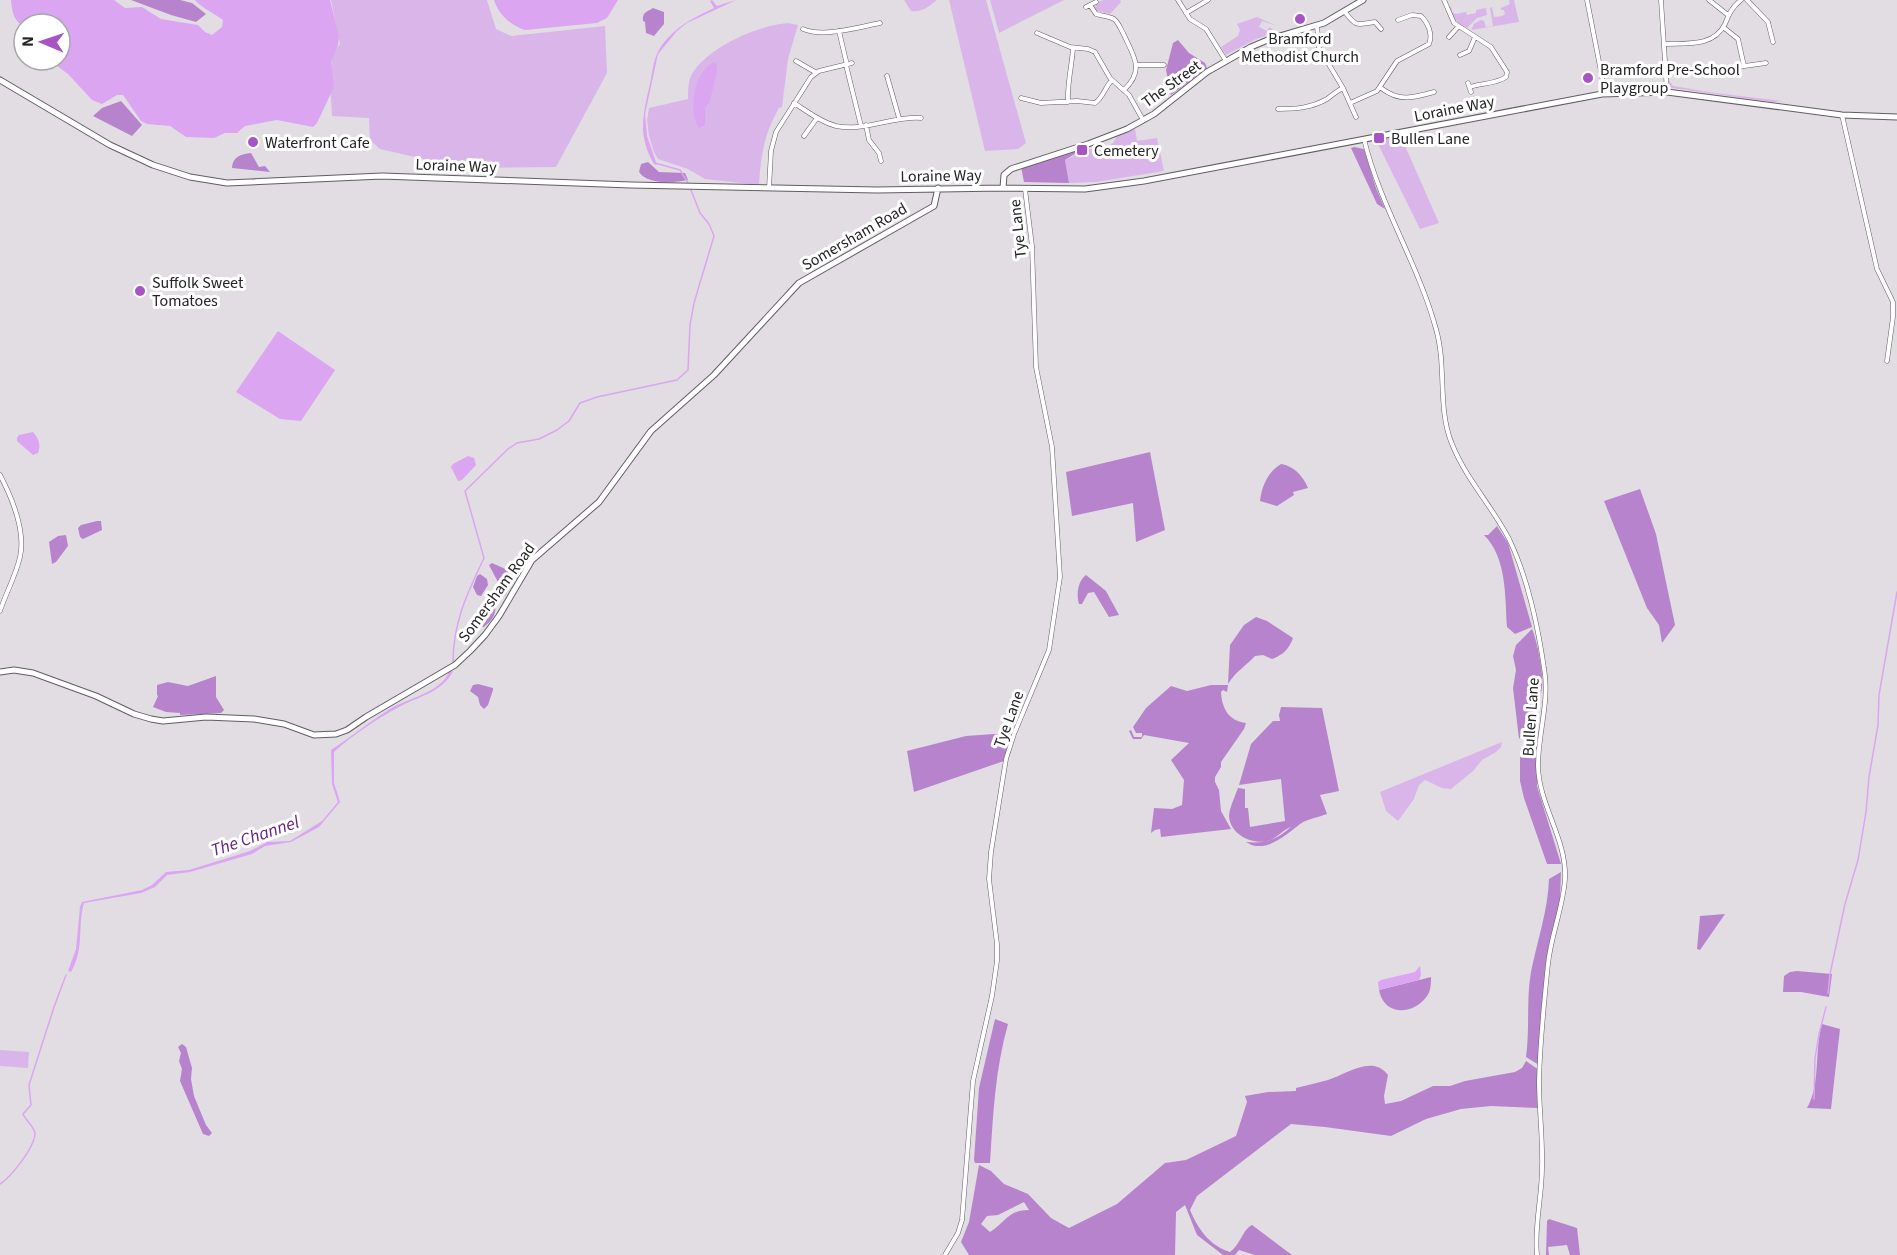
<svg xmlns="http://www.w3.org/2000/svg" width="1897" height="1255" viewBox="0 0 1897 1255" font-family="'Source Sans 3',sans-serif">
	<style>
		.green { fill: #dab5ea }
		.forest { fill: #b883cd; fill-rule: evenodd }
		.water { fill: #dca5f2 }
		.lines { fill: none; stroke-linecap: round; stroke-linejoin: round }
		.stream { stroke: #dca5f2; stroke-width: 1.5 }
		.street-casing { stroke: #615d63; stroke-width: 5 }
		.secondary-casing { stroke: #615d63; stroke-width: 7 }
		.street { stroke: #fff; stroke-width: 4 }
		.secondary { stroke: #fff; stroke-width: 5 }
		.poi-dot { fill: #a755c5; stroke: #fff; stroke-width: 2 }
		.labels { text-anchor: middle; stroke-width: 6; stroke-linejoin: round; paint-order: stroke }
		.poi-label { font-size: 16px; fill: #242325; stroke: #fff; text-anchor: start }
		.street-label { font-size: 16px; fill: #242325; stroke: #fff }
		.water-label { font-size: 18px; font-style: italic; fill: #64227b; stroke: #fff }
	</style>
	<rect width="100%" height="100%" fill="#e1dde3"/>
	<path class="green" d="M331,0H487L496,29L511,36L605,26L607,73L556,167L462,168L380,149L370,140L369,118L332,116L330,79L332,56L340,44Z
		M904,0H937C929,6 922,13 911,11Z
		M949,0H986L1026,143L1018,149L985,151Z
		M990,0H1064L999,33Z
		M1103,0H1120L1121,2L1110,14L1097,11L1095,9L1096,3Z
		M1509,0H1514L1519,22L1471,30L1474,24L1481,20L1484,21L1486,27L1493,26L1490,8L1492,7L1494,17L1502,16L1505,14L1504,10H1501V8L1510,4Z
		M1451,6L1452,12L1455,14L1466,12L1467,15L1476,13V10L1486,8L1487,15L1477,18L1467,28C1458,24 1451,17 1449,7Z
		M1257,17L1277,26L1262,21L1259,27L1267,31L1269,27L1277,32L1256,39L1226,55L1221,47L1238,36L1240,30L1237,24Z
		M788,23L798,25L788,59L782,107L779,108C764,135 761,154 759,185L705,179L688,169L658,159L654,152L649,136L647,120L649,108L688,99C688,92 688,82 691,76C705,48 759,25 788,23Z
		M1668,79L1673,86L1715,93L1783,101L1772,102L1672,88L1669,85Z
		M1135,129L1137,141L1157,138L1164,171L1096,182L1069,183L1065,160L1089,149H1103L1113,143L1117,136Z
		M1400,137L1402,139L1439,223L1420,229L1377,142L1384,139Z
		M1502,742L1501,747L1496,752L1482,760L1473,771L1451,789L1442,788L1425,780L1419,785L1414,799L1398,821L1386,811L1380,792Z
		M0,1050L29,1052L28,1068L0,1066Z"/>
	<path class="forest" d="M131,0H180L192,3L206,14L196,22L171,15Z
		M653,8L664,12V24L654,36L646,33L645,22L643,21C642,12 647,12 653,8Z
		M1178,40L1189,53L1205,63L1207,68L1171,95L1166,70L1173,43Z
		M121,101L142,125L132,136L93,116L102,108Z
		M1354,147L1364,149L1376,188L1385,209L1377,204L1351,148Z
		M1077,150L1078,152L1065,160L1069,183L1024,182L1021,167Z
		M251,153L259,167L265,166L270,172L232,168C232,157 241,154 251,153Z
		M648,162L659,172L685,173L688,180C674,183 648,185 639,172L641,164Z
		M1150,452L1165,530L1136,542L1133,503L1072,516L1066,472Z
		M1281,464C1294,466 1303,476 1308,488L1293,492L1294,495L1277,506L1260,501C1262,485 1268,472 1281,464Z
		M1640,489L1656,534L1675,625L1662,643L1659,625L1647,608L1604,501Z
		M97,521H101L102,530L83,539L80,537L78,528L81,525Z
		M1497,526L1508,543L1532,627L1515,634L1507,627C1505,596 1507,558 1484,535H1488Z
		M66,535L68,546L56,562L52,564L49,542L58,536Z
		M492,563L512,572L516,576L505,596L502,595L499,584L489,565Z
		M480,574L487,579L488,585L481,596L477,595L473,587L477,576Z
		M1086,575L1106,591L1119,615L1109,617L1094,592L1088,593L1082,604H1079C1076,594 1078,581 1086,575Z
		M489,595L493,597C498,611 495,618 484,627L479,626L477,616Z
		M1256,617L1267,621L1293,638C1289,649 1283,655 1272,659L1263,655L1255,656C1246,666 1236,671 1228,684L1230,645L1244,625Z
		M1532,629C1537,640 1544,675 1542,687C1541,698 1537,707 1536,720L1519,739L1513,688L1516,670L1513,656L1516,645Z
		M216,676V697L224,710L221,713L180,715V713L166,712L153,707L158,696L157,695V685L168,682L188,686Z
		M478,684L493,688V690L488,705L484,709L480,705L478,697L470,691L473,685Z
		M1211,685H1228L1227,692L1223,690L1221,692C1222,709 1229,721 1246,723L1244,729L1221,762V767L1215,777V782L1219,790L1221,811L1231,829L1161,837L1160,829L1155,830L1151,833L1154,808L1172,809L1182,805L1184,780L1171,760L1189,743L1144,735L1141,739H1133L1129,731L1131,730L1134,737H1142V733H1136L1133,727L1146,708L1171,686L1187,691Z
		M1281,707L1322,708L1339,791L1320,795L1327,814C1319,817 1307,819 1300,824C1287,834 1265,855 1246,842C1266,844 1276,840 1291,827C1284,829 1277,838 1268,841C1252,845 1229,834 1229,815C1230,807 1235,796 1238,788L1245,789V808H1248L1250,827L1285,821L1281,779L1239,785L1251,744L1273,721H1280L1279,715Z
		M1539,730L1537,786L1561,864H1547L1524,798L1520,781V749Z
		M993,734L1010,735L1004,761L914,792L907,751L966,736Z
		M1561,872L1560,900L1548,958L1539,1065L1526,1057C1530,1028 1526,1000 1531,972C1537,941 1548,911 1549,879Z
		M1725,914L1700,950L1697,949L1700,916Z
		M1797,971L1832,974L1829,997L1801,992H1783L1784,976L1790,972Z
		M1431,977C1431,983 1431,991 1427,996C1414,1015 1384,1017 1379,990Z
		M995,1019L1008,1024C995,1070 993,1116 990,1163H975L974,1160L979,1088Z
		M1822,1024L1840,1029L1831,1109L1807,1108C1821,1084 1814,1052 1822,1024Z
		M182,1044L186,1047L192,1068L191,1079L194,1096L206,1125L212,1133L209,1136L203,1134L180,1081L182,1069L179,1061L181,1053L178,1047Z
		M1526,1061L1539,1070L1538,1108L1491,1106L1461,1109L1426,1119L1391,1136L1325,1127L1291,1124L1197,1196L1190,1210C1198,1229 1210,1246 1230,1252C1240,1245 1243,1229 1252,1225L1292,1255H1255L1239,1250L1235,1255H1223L1197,1235L1185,1205L1176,1212L1175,1255H969L961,1242L969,1222L979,1165L991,1171L1004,1184L1028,1194L1051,1218L1069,1228L1117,1204L1165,1163L1186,1160L1236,1136L1247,1102L1245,1096L1268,1092L1296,1091V1088C1307,1085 1318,1083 1328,1080C1346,1074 1373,1054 1388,1075L1384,1096L1385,1104L1401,1101L1433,1086H1450L1465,1081L1515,1072L1522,1068ZM1024,1202L1029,1210C1007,1210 1005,1223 990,1232L981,1224L987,1216L998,1215Z
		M1549,1219L1577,1228L1580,1255H1570L1567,1245L1548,1247L1549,1255H1546L1547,1221Z"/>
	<path class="water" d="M11,0H114L125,8L142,7L161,19L198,25L205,32L212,35L222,27L223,20C214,13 203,9 195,0H330L339,36L338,46L331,62L334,87L317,123L313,127L277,120L245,126L237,133H225L214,138L186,137L170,126L147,124L141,121L123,95H117L102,104L92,100L68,74L49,60H60V24H24V26C13,21 12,11 11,0Z
		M494,0H618L607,18L597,23L525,30C510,25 499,15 494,0Z
		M712,0L717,6L736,0L687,23L677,31L658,54L645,114L647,136L657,165L654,164C636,134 644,111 651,79C653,67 654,56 662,45C676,26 695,17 714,8L710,1Z
		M716,62L717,71L710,101L705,108V125L699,128C687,113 695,66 716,62Z
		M278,331L335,370L301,421L280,419L236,392Z
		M33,432C39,439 41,445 38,453L33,455L17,441V438L19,435Z
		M468,456L474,458L476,465L462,480L458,481L451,467L453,464Z
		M453,671C443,692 417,697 399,707C378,718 351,736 334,752V783L340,802L319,827L291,842L265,846L252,854L190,872L167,875L155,887L141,893L84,903C77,927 85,948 71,972L68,971L76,949L80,907L82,902L142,890L152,885L166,872L189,870L250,851L267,842L290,841L322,821L338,802L332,784L331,750C351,737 369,722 390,709C408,698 440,693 449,672Z
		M1420,966L1421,975L1419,980L1379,990L1378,982L1381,980L1415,972Z"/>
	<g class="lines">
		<path class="stream" d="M655,163L680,170L688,183
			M453,663C453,622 467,594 484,558L465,491L508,449L517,443L539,439L557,430L569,421L580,403L597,397L677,380L688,370L690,325L694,303L714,236L709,224L700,213L691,190
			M1828,993L1830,974L1845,904L1858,860L1866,812L1869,777L1878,725L1879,695L1897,592
			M1814,1099L1815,1058L1819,1034L1826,1007
			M0,1184C11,1177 34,1148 35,1134C35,1127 26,1121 23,1114L31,1105L29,1085L54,1007L66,975"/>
		<g class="street-casing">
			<path id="street" d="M1178,0L1190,19L1206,29L1226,61
				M1444,0L1454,23L1491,47L1507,72L1506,77C1496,84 1482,83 1470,87
				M1587,0L1603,82
				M1661,0L1667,92
				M1709,0L1728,15
				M1747,0L1768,22L1773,42
				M1090,5L1096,14C1102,16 1109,16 1114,19C1119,23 1121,30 1124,35C1134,57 1145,70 1124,90
				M1086,7L1096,2
				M1345,12C1356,27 1357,25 1375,22L1381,29
				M1186,13L1208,0
				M1317,26L1319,48L1343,88L1356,117
				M1723,27L1738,39L1744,66
				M803,29C823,38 859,27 880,23
				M839,31L847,65
				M1037,33L1070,47L1088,49L1095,52L1110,78L1129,95L1143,120
				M1449,37L1458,27
				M1665,44C1686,43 1714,47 1725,24C1729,14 1732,7 1741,0
				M1460,55L1469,51L1475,37
				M796,61L815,72
				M846,65L861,126
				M1137,65H1164
				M1723,69L1766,63
				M887,76L899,118
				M1468,83L1471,92
				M1381,88C1399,102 1413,98 1434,92
				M1021,98L1041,103L1077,101L1095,103C1103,98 1105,87 1112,80
				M1068,102C1067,83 1072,66 1073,48
				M794,103C807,111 820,122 836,126C864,132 892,116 921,118
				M1350,103L1377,91L1397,61L1429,44C1433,34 1428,23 1421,16L1412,15L1398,20
				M1278,109C1296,109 1311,108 1327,99C1332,95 1337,91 1343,88
				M1842,115L1877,269L1893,302V317L1887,361
				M866,125L869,140L879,153L881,161
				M804,136L817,118
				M1364,139C1380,206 1418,263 1436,329C1447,367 1437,408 1452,444C1466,479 1492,506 1509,539C1527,576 1538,627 1544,668C1550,701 1538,733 1538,766C1539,806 1567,839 1565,879C1563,908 1551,935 1548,964C1544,1002 1540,1042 1539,1081C1539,1110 1543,1139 1542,1168C1542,1197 1534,1226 1537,1255
				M769,188L771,151L776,132L811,77L819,71L852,63
				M0,475C12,498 26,530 20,557C16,575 6,593 0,611
				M945,1255L958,1233L962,1220L973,1081L992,996L997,961V944L989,879L991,852L1006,759L1014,734L1049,650L1060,577L1052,447L1036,367L1032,246L1025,189"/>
		</g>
		<g class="secondary-casing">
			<path id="secondary" d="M0,80L110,145L153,165L190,177L227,183L382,176L631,185L877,190L1003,188L1085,189L1144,181L1602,94L1667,92L1842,115L1897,117
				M1003,188L1004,175L1011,169L1088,144L1127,129L1154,114L1207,72L1251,47L1270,39L1324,23L1363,0
				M0,672L14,670L33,673L96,696L134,714L151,719L163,721L206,717L254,719L284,724L314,735L336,734L347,730L366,717L455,665L470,651L485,635L499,616L532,560L599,502L651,431L714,375L799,283L934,206L938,188"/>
		</g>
		<use href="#street" class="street"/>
		<use href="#secondary" class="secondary"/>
	</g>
	<g class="poi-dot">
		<circle cx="1300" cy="19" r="6"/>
		<circle cx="1588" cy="78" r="6"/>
		<rect x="1373" y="132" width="12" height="12" rx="3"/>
		<circle cx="253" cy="142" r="6"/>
		<rect x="1076" y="144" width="12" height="12" rx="3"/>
		<circle cx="140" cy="291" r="6"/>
	</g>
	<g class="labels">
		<g class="poi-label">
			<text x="1300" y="44" text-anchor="middle">Bramford<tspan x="1300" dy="18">Methodist Church</tspan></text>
			<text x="1600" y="75">Bramford Pre-School<tspan x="1600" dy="18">Playgroup</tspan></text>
			<text x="1391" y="144">Bullen Lane</text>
			<text x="265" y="148">Waterfront Cafe</text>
			<text x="1094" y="156">Cemetery</text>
			<text x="152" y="288">Suffolk Sweet<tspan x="152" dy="18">Tomatoes</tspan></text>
		</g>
		<g class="street-label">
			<text transform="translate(1171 83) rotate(-36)" y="6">The Street</text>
			<text transform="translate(1454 108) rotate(-11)" y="6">Loraine Way</text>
			<text transform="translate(456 165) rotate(2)" y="6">Loraine Way</text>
			<text transform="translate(941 175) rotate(-1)" y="6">Loraine Way</text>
			<text transform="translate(1017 229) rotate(-96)" y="6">Tye Lane</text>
			<text transform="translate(854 236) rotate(-30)" y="6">Somersham Road</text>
			<text transform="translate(496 592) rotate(-54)" y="6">Somersham Road</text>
			<text transform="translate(1530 717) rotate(-86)" y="6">Bullen Lane</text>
			<text transform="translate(1008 719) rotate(-70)" y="6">Tye Lane</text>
		</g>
		<g class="water-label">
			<text transform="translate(255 836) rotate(-19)" y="6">The Channel</text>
		</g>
	</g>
	<g transform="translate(42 42) rotate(272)"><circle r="28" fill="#ffffff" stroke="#a7a7a8" stroke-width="1.5"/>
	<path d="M0-4.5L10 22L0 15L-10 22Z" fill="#a755c5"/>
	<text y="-9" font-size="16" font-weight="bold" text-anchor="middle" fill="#242325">N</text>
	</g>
</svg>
